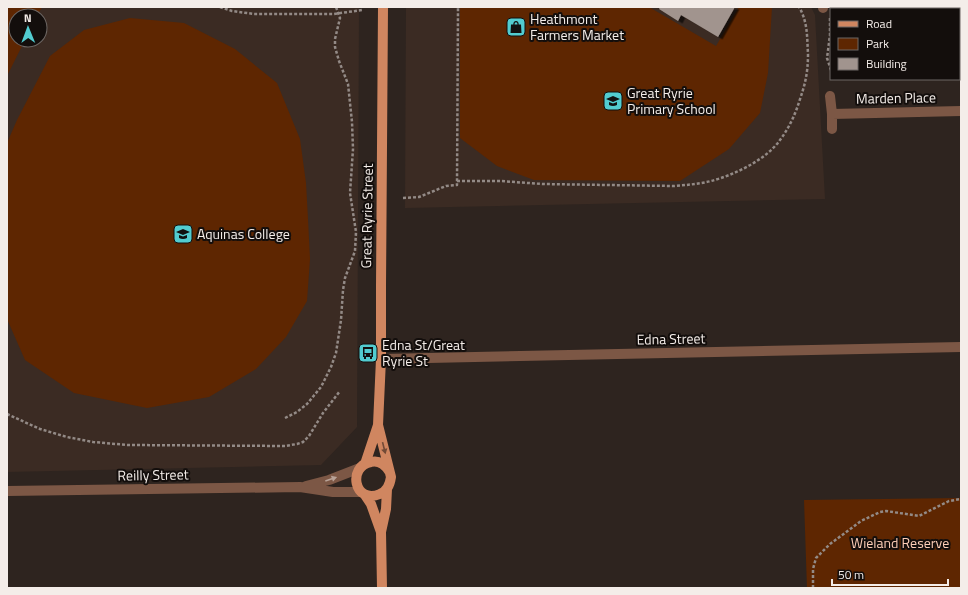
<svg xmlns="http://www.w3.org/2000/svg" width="968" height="595" viewBox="0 0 968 595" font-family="'Titillium Web',sans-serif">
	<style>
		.built { fill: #3b2b23; fill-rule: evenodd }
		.green { fill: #5e2601 }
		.building { fill: #a1948e; filter: url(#shadow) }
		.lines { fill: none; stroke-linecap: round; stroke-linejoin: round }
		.path { stroke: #938a86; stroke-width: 2.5; stroke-dasharray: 3 2; stroke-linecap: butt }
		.minor { stroke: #7c5745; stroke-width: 10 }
		.major { stroke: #d08660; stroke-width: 10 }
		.oneway { fill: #724a36 }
		.oneway2 { fill: #b8a297 }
		.labels { text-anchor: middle; stroke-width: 4; stroke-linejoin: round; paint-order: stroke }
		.poi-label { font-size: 14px; fill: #f4ede9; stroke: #130e0c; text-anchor: start }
		.street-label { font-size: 14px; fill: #f4ede9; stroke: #130e0c }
		.park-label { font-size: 14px; fill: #fdceb7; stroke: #130e0c }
	</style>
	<defs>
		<filter id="shadow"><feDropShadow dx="4.5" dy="2.5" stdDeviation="0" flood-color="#0009"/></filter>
	</defs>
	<rect width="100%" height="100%" fill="#2e241f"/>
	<path class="built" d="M7,7H359L357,427L321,465L7,472ZM16,16H40V40H16Z
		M406,7H811L815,15L825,199L405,208Z"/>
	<path class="green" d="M7,7H42L37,16H16V40H25L7,76Z
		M460,7H649L716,46L739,7H772L768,73L760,113L729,149L680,181L534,180L497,166L460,138Z
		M130,18L184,23L235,49L277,83L300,139L306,183L308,219L310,259L307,301L286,337L256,369L209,397L147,408L74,393L25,360L7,319V143L17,120L50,56L84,30Z
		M961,498V588H807L804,500Z"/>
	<path class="building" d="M660,7H735L718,37L681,15L678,21L659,9Z"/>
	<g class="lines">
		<path class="path" d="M220,7L232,11L254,14H334L362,10
			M830,18V35L827,58L831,70
			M959,20H961
			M959,50H961
			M457,181H501L542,184L674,186C687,185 699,184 711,181C734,175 766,160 780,140C789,128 795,115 799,102C805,85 808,73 808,54C807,38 808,22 799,7
			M403,198L419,197L446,186L457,185L458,7
			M7,414L40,429L67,437L93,442L128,445L285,446L297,444L303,442L309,436L323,413L340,391
			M285,418L297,412L307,404L321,387L331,367L336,353L341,320L343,290L345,278L355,251L356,232L350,193L353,149L352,122L348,84L339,61L335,47V39L340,18L336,7
			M813,588V569L816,558L830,544L861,521L880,512L886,511L919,516L949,501L961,499"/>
		<path class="minor" d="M823,7V8
			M830,96L832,114L961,111
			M832,114V129
			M381,359L961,347
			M306,486L329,480L360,468
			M7,491L300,487L333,492H360"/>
		<path class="major" d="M378,425L391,477C390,484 388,491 380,494C354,505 347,466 371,462C379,460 385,465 389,471
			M365,464L378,425L381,359V286L383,7
			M365,495L371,504L381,532
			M382,588L381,532L386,509L387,489"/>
	</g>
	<defs><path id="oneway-solid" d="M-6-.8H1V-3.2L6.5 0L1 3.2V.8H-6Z"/></defs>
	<use class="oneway" href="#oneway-solid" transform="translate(384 448) rotate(76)"/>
	<use class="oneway2" href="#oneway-solid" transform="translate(331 479) rotate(-19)"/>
	<defs>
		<g id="shop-square" transform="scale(1)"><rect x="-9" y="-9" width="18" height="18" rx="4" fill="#52ccd0" stroke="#130e0c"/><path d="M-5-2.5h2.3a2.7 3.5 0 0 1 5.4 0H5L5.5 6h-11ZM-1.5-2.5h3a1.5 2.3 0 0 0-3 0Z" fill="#111"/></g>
		<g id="school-square" transform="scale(1)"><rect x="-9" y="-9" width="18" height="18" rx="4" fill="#52ccd0" stroke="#130e0c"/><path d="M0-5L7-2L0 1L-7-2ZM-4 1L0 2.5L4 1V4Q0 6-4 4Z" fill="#111"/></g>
		<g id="bus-square" transform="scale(1)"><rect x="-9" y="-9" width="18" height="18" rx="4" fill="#52ccd0" stroke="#130e0c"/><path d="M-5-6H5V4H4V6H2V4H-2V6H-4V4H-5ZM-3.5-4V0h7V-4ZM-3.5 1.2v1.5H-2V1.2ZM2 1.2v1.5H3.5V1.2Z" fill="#111"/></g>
	</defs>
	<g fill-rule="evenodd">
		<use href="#shop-square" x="516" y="27"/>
		<use href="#school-square" x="613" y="101"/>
		<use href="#school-square" x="183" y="234"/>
		<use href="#bus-square" x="368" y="353"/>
	</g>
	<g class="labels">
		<g class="poi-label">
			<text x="530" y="24">Heathmont<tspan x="530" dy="16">Farmers Market</tspan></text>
			<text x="627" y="98">Great Ryrie<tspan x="627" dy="16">Primary School</tspan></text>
			<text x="197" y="239">Aquinas College</text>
			<text x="382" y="350">Edna St/Great<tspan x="382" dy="16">Ryrie St</tspan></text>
		</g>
		<g class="street-label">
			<text transform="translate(896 98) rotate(-1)" y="5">Marden Place</text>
			<text transform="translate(367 216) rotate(-89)" y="5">Great Ryrie Street</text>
			<text transform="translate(671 339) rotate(-1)" y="5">Edna Street</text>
			<text transform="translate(153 475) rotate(-1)" y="5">Reilly Street</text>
		</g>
		<g class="park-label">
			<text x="900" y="548">Wieland Reserve</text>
		</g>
	</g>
	<rect width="968" height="595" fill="none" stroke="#f4ede9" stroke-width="16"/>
	<rect x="830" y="8" width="130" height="72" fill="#130e0c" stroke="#6d6764"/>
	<rect x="838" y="21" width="20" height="6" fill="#d08660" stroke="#6d6764"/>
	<text x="866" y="28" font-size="12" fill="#f4ede9">Road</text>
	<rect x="838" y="38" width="20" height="12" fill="#5e2601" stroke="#6d6764"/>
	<text x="866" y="48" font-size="12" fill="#f4ede9">Park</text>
	<rect x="838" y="58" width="20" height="12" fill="#a1948e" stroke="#6d6764"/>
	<text x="866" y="68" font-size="12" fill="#f4ede9">Building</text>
	<g transform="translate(28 28) rotate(359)"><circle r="19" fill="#130e0c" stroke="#6d6764"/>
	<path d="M0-3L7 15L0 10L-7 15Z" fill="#52ccd0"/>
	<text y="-6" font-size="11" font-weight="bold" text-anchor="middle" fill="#f4ede9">N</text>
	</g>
	<path d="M832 579v6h116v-6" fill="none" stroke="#f4ede9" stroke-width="2"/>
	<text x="838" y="579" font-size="12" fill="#f4ede9" stroke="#130e0c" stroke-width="3" paint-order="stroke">50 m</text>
</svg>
